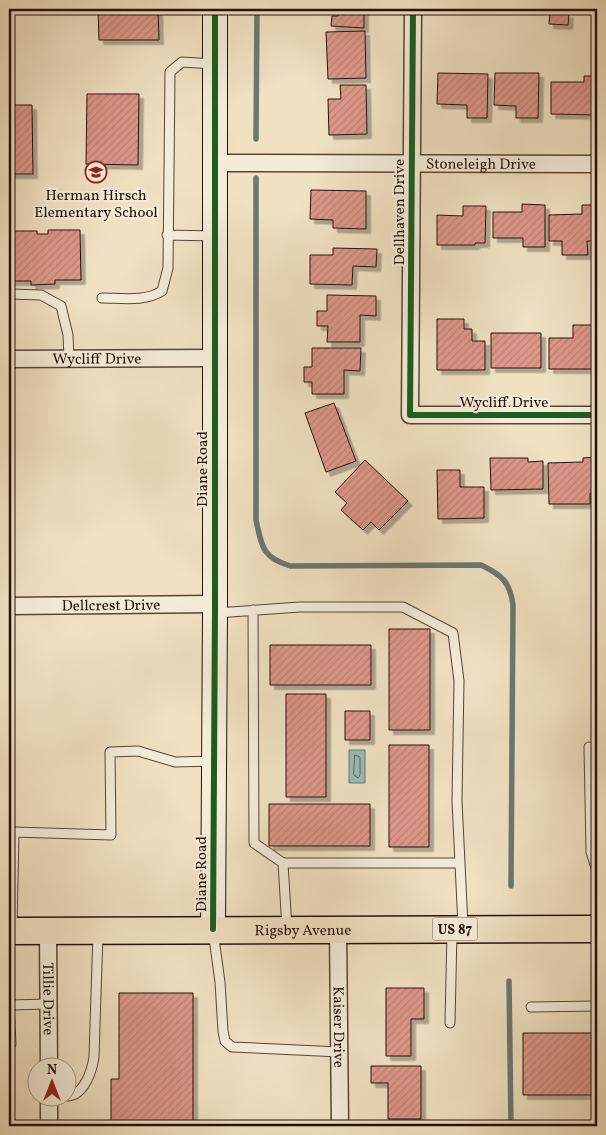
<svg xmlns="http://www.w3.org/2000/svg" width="606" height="1135" viewBox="0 0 606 1135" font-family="Vollkorn,serif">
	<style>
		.water { fill: #9abdb6; stroke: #6a7870 }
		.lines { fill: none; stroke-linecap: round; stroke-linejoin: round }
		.shore { stroke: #5e675e; stroke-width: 1 }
		.stream { stroke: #6a7870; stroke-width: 5.5 }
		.building { fill: url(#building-hatch); stroke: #231106; filter: url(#shadow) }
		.lane-casing { stroke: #564535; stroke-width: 11 }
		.street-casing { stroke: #564535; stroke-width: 19 }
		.secondary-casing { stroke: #231106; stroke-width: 26 }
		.primary-casing { stroke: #231106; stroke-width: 29 }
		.lane { stroke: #f5ecd8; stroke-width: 9 }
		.street { stroke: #f5ecd8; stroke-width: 16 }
		.secondary { stroke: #f5ecd8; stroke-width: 24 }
		.primary { stroke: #f0e1c3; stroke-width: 26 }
		.cycleway-casing { stroke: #f5ecd8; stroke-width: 9 }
		.cycleway { stroke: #1b5e20; stroke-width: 6 }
		.labels { text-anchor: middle; stroke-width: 4.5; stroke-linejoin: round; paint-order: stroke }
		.shield { fill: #f5ecd8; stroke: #625345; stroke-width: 1 }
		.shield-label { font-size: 14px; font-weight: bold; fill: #231106 }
		.street-label { font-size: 15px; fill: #231106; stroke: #f5ecd8 }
		.poi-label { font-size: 15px; fill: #231106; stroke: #f5ecd8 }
	</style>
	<defs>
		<pattern id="building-hatch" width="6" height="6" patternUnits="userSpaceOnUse" patternTransform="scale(1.25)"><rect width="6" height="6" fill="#dd978a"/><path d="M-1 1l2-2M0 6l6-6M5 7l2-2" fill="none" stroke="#bd8176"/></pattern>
		<filter id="shadow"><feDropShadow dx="4.5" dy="4.5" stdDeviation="0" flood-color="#0004"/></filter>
	</defs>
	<rect width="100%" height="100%" fill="#f0e1c3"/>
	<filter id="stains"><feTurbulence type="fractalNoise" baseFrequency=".004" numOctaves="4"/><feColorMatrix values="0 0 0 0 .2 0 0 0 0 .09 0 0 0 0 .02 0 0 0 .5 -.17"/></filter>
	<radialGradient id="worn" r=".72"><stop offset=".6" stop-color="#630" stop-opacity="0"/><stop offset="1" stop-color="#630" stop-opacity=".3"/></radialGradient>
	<path class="water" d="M349,750H365V783H349Z"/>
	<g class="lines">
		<path class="shore" d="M355,755L360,757V775L358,778L354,775Z"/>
		<path class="stream" d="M256,139L257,9
			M256,178V520C262,547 262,557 290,566L481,565C502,575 510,582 513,605L511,886
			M509,981L511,1126"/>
	</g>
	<path class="building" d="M98,9H158L159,40H99Z
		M338,9H364V28L331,26L332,16H338Z
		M550,13L569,14L568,25L549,24Z
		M365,31L366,78L328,79L326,32Z
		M438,73L488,74L487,118H467V105L437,104Z
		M495,73H539L538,118H516V106L494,105Z
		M584,76H597V115L551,114V82H584Z
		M340,85H366L367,134L329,135L328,99H341Z
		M87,94H139L138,165L86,164Z
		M9,105H32L33,174H9Z
		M311,190L366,191V229L333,228V220L310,219Z
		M522,204L545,205V247H523V238H493V212H522Z
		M582,205H597V241H587L588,255H562V241H549V215L582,214Z
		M463,206H486L485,243H475V245H437V215L463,216Z
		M48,230H80L81,280H55V284L31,285V281H9V231H37V234H48Z
		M333,248L377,249L376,267L353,266L352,285L310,284V255H333Z
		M327,295L376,296V316L360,315V342H327L328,326H317V311H327Z
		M437,319H464V329H472V341H485V370H437Z
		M573,325H597V369H549V338H573Z
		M491,333H541V368H491Z
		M312,348H361L360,371L344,370V394H312V382H304V367H312Z
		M334,403L356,461L326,472L305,413Z
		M597,457V493H590V504H549L548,463L583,462V458Z
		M490,458H528V462L543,461V489L491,490Z
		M365,460L408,501L379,530L371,522L363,530L341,510L347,503L335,492Z
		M437,470H460V487H484V518L438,519Z
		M389,629H430V730H389Z
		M270,645H371V685H270Z
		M286,694H326V797H286Z
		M345,711H370V740H345Z
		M389,745H429V847H389Z
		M269,804H370V846H269Z
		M386,988H424V1019H411V1056H386Z
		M119,993H193V1122H111V1079H119Z
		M523,1033H597V1095H523Z
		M371,1066H421V1119H388V1083H371Z"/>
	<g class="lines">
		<g class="lane-casing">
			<path id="lane" d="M167,235L214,236
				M9,294L41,295L61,306L68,335L69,358
				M102,298C121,298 145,302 162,291L168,268L170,72L182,62L214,64
				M253,610L254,843L283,863L287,929
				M216,613L300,607H403L453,633L459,681L457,801L463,926
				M589,747L591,852L597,871
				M283,863H460
				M12,928L14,832L111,835L110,752L138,751L175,762L214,761
				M213,931L220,982L223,1031L225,1041L232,1047L340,1052
				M9,1005L11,1044
				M10,1005L48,1004
				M531,1007L597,1006
				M450,1023L452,932
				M68,1096C84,1095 92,1071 94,1057L98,933"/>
		</g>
		<g class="street-casing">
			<g id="street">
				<path d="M413,9L410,415H597"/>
				<path id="s1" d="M213,163L597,164"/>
				<path id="s2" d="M9,359L215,358"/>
				<path id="s3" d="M9,606L215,604"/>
				<path id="s4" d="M338,928L340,1126"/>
				<path id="s5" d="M48,931L49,1068"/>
				<path d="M49,1098V1126"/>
			</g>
		</g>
		<g class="secondary-casing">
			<path id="secondary" d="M213,929L215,613V9"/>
		</g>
		<g class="primary-casing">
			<g id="primary">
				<path id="s6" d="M9,931L597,929"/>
			</g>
		</g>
		<use href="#lane" class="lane"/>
		<use href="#street" class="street"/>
		<use href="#secondary" class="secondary"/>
		<use href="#primary" class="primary"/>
		<g class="cycleway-casing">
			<path id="cycleway" d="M413,9L410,415H597
				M213,929L215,613V9"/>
		</g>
		<use href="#cycleway" class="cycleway"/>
	</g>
	<defs>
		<g id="school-ring" transform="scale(1.125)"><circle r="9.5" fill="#f5ecd8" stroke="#8f2418" stroke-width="1.5"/><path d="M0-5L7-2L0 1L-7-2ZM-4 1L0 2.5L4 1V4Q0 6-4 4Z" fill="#8f2418"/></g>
	</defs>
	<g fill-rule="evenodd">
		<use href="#school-ring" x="96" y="172"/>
	</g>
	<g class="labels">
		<rect class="shield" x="432.5" y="917.5" width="45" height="23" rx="4"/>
		<g class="shield-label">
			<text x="455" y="934">US 87</text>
		</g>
		<g class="street-label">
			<text dy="5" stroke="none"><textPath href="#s1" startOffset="268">Stoneleigh Drive</textPath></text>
			<text transform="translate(399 212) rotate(-90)" y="5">Dellhaven Drive</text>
			<text dy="5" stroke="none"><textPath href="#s2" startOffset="88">Wycliff Drive</textPath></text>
			<text x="504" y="407">Wycliff Drive</text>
			<text transform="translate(202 469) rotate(-90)" y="5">Diane Road</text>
			<text dy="5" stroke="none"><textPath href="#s3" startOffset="102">Dellcrest Drive</textPath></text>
			<text transform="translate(201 874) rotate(-90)" y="5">Diane Road</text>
			<text dy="5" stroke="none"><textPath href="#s6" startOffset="294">Rigsby Avenue</textPath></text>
			<text dy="5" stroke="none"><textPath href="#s5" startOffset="68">Tillie Drive</textPath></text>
			<text dy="5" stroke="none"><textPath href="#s4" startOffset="99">Kaiser Drive</textPath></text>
		</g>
		<g class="poi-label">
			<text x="96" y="200">Herman Hirsch<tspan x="96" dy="17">Elementary School</tspan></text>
		</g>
	</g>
	<rect width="606" height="1135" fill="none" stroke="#f0e1c3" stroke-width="30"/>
	<rect x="10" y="10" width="586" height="1115" fill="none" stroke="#231106" stroke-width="2.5"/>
	<rect x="15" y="15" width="576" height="1105" fill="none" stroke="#231106"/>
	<g transform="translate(52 1082)"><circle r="24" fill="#f5ecd8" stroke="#a19484"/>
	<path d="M0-4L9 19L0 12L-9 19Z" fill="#8f2418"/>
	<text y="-8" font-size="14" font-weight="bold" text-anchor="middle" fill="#231106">N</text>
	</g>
	<rect width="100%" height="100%" filter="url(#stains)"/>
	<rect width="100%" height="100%" fill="url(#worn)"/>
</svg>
